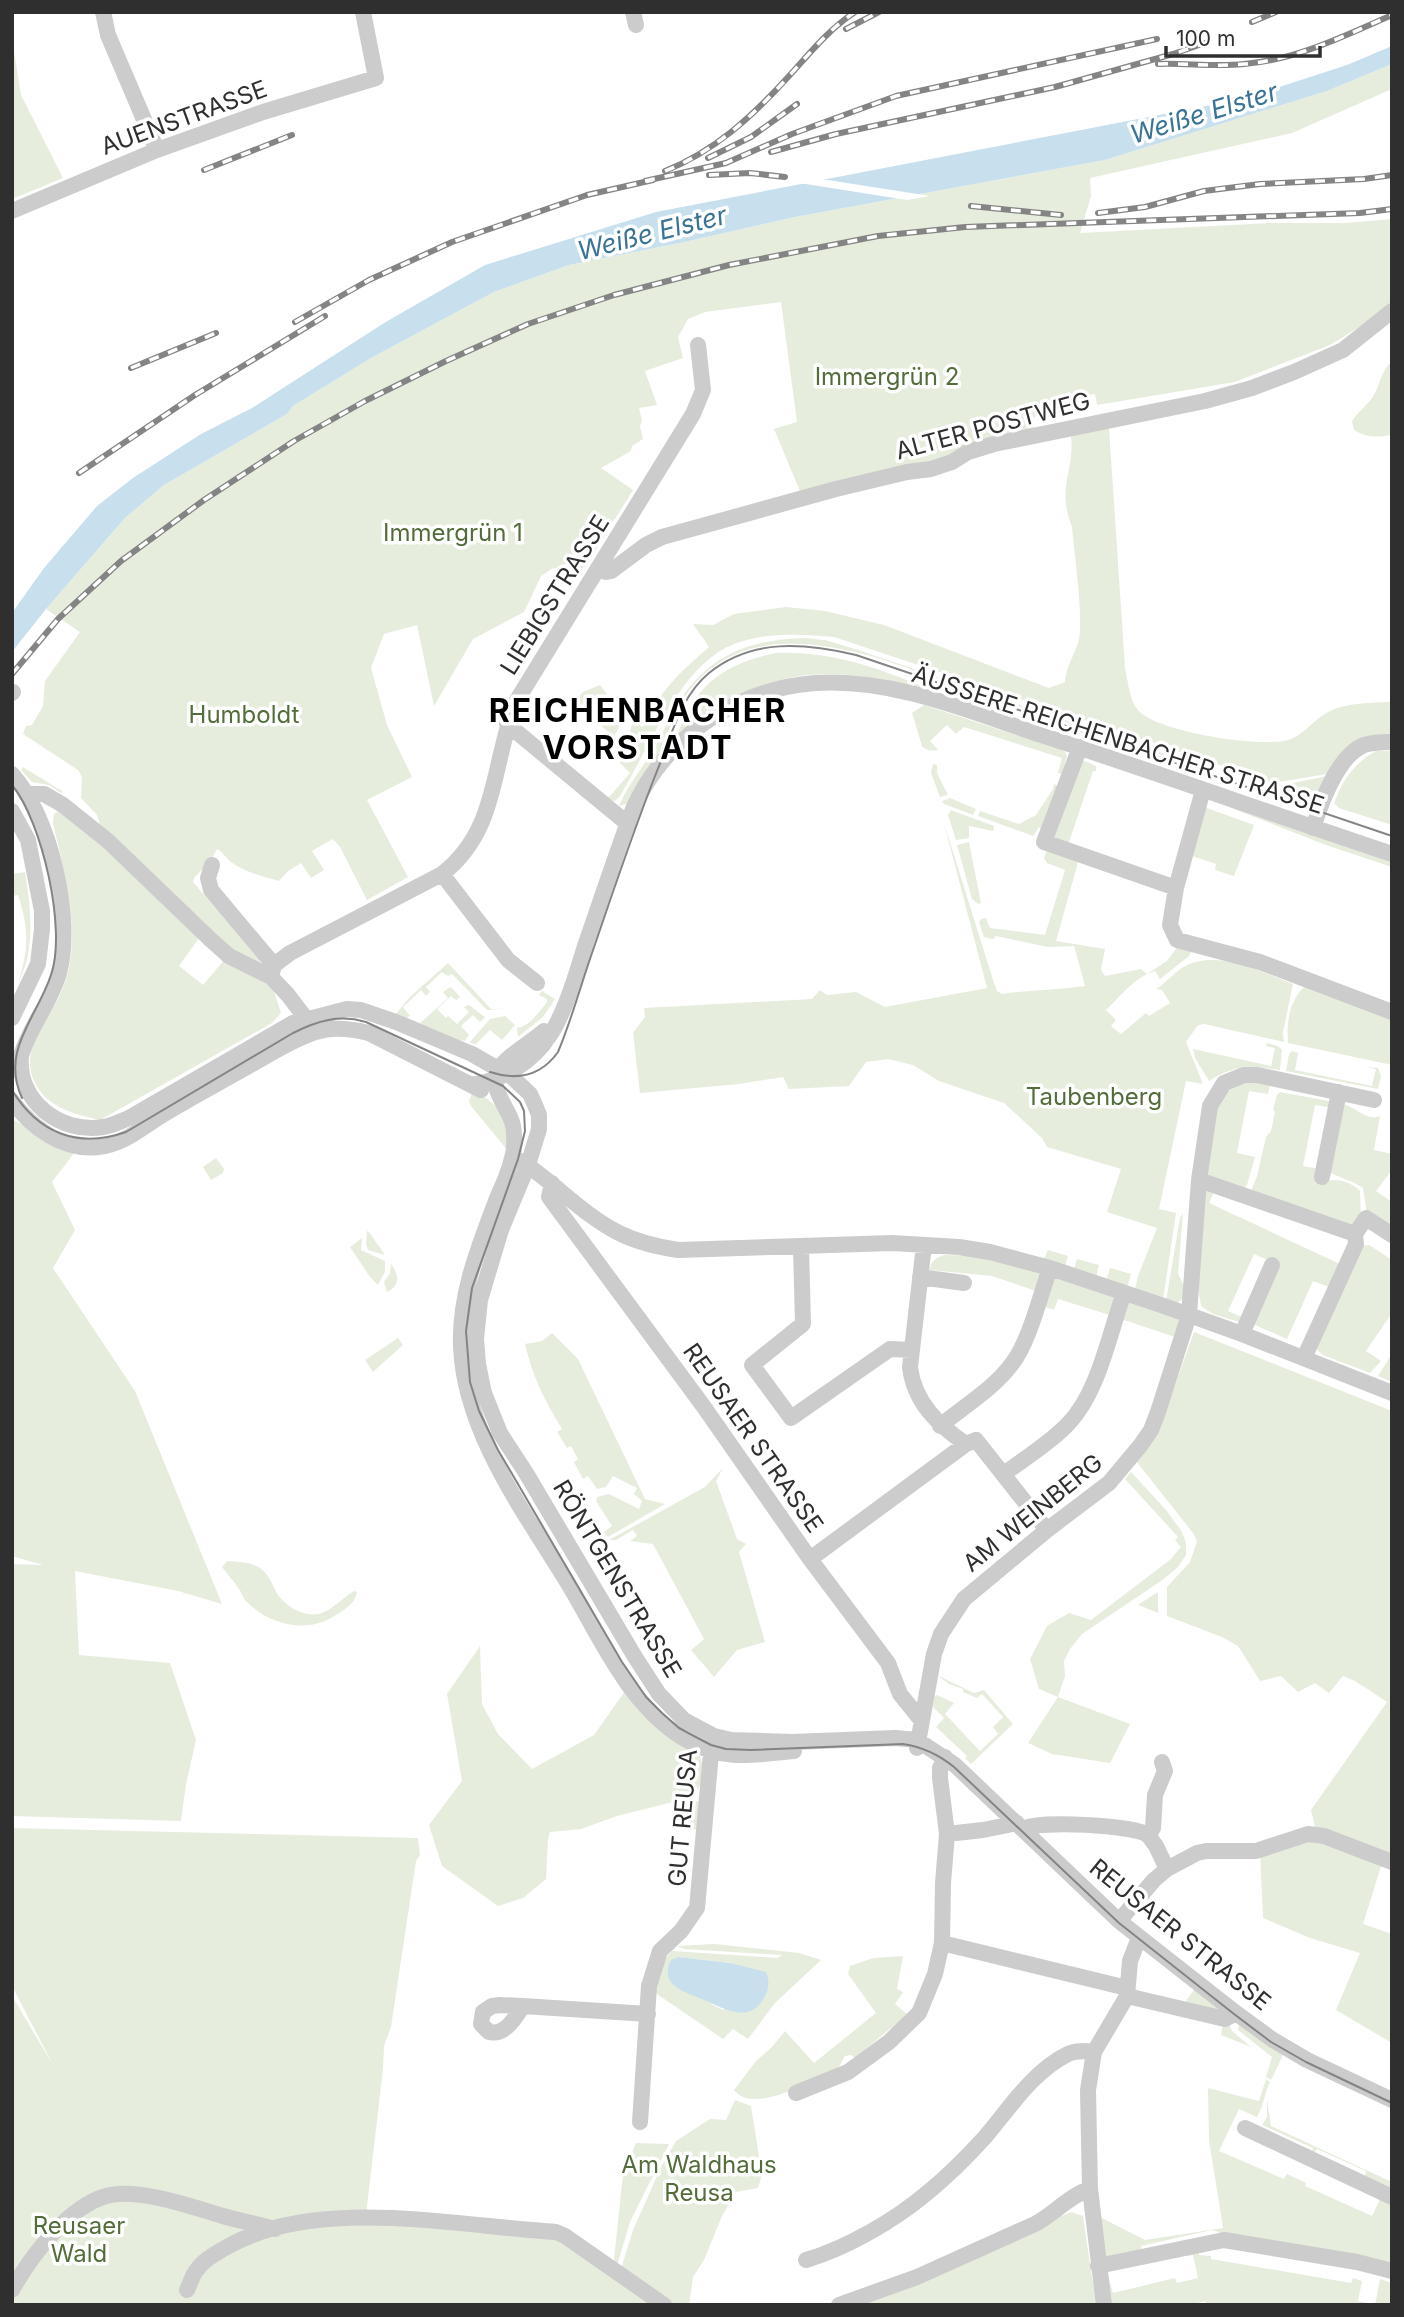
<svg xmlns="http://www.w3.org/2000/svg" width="1404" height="2317" viewBox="0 0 1404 2317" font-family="Inter,sans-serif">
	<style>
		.green { fill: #e6eddd; fill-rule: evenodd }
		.water { fill: #c8e0ee }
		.pier { fill: #fff }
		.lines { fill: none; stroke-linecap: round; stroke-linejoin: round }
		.minor { stroke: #ccc; stroke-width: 16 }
		.tram { stroke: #848484; stroke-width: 2 }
		.rail-casing { stroke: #848484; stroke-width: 6 }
		.rail { stroke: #fff; stroke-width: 3.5; stroke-dasharray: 10; stroke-linecap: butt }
		.labels { text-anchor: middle; stroke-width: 7; stroke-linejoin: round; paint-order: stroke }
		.street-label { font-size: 24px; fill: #2f2f2f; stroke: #fff }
		.park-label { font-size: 24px; fill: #536d3a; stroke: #fff }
		.water-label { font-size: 26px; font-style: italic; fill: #397396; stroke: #fff }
		.district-label { font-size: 32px; font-weight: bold; letter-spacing: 2px; fill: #000; stroke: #fff }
	</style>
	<rect width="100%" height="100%" fill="#fff"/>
	<path class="green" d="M14,51L21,95L63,178L12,199V53Z
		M1392,64V89L1292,133L1090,178L1091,196L1080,233L1271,223H1346L1392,219V302L1364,324L1330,345L1235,382L1097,405L1095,394L1037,404L1038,415L1033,418L1035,432L995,436L954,456L802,496L774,429L797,422L781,302L705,312L688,319L678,337L683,358L645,371L657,405L639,408L642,421L640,426L643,439L632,446L631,451L601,468L633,490L585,567L572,570L553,568L541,576L524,612L473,639L434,706L417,625L384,634L371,668L387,725L412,777L367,800L408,877L367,900L340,847L333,839L312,851L324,870L311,878L301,863L288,871L279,881C263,877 242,871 230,861C225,857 223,852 217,849L211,860L194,878L193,882L258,957L261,964L238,955L100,825L97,815L81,798L82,777L78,770L23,734L26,726L32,725L43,706L45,681L80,632L46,609L125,518L164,485L287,414L293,406L371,358L494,292L569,265L680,243L795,217L1105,160L1327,91Z
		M1392,362V431L1390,435C1377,438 1365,437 1354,430L1352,421C1358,412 1366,406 1372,398C1380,387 1381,369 1392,362Z
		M1109,428L1125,668C1128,680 1129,699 1137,709C1154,732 1262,748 1288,740C1304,735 1313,720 1328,712C1347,702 1371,703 1392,702L1391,738L1327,774L1273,783L834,637C801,634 766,632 734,644C681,664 648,750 620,796L615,801L605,799L606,796L609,797L630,773L620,763L633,722L643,727C659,692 680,672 709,647L693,624L713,625L734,614L786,607L825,611L884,625L1049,688L1065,682C1066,663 1080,649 1080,630C1081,596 1075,561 1072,527C1056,486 1075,472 1071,435Z
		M804,638L825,640L858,650L1195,764L1194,766L878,658C803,637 722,629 678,708C670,723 667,739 660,753C652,771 639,787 629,803L619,806C627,786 644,766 655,747C663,733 669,717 677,704C709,655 747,640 804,638Z
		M776,653C834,650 887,671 940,694C882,678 819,662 761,687C734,699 703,721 677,736C693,686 725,663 776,653Z
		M600,685L624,716L614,737L574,702L583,692Z
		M924,705L1059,749L1065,752L1067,756L1062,774L1058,773L1062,758L964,727L956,734L947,725L930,741L938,750C931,751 928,751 922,746L912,713Z
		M1376,751H1392V825L1339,808L1334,803C1343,780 1354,763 1376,751Z
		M1079,761H1085L1096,766V771H1093L1067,848L1058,844L1052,834Z
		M933,764L937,765V773L948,795L940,797L931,773Z
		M23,767L26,769L62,791L61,793L49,785L32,782L21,770Z
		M1327,776L1317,799L1278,786Z
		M1054,784L1058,786L1043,830L1039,827L1033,836L978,816L980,811L1019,824L1036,815L1053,789Z
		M950,798L976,809L973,815L944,804L942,801Z
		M1214,801L1392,861V867L1323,844Z
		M1204,807L1254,825L1234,876L1215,870L1216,864L1186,854Z
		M951,810L994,826L993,831L969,826V838L956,840L948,815Z
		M58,811L91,830L199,938L179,966L203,985L225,959L273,988L281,1013L272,1023L100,1120C75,1114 50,1109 36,1085C18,1052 44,1026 59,997C64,986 68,974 70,962C77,916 64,868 53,824L54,814Z
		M944,823L993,980L997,991L1002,994C1030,990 1057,990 1085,986L1074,946L1048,947L996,936L993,939L984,937L979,922L981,919L986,918L990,928L1045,935L1065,870L1047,863L1044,858L1047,850L1078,857L1077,866L1056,941L1105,949L1101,970L1105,976L1141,969L1147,974L1167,961L1178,946L1192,950L1189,956L1160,979L1155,971C1133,978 1122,995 1106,1010L1116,1020L1111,1026L1121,1034L1146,1013L1149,1016L1170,1003L1162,990L1156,989C1167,982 1175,971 1187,965C1219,950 1262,972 1293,984L1283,1032L1284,1042L1204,1024L1198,1025L1186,1042L1203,1084L1186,1081L1159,1209L1176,1213L1163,1300L1135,1289L1138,1276L1157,1228L1107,1212L1121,1169L1047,1147L1042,1138L1004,1103L939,1081L913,1065L888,1059L866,1062L849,1086L789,1089L783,1077L739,1084L640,1093L633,1033L645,1017L644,1008L812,999L820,990L827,995L856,992L885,1007L987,988Z
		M969,842L981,903L978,904L972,899L957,845Z
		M25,872C31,909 36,949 18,983C29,950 29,928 18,895L12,896V874Z
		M448,963L492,1010L514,1007L487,1010L452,974L448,976L442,972L426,987L430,992L426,996L421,990L403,1007L410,1016L406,1018L395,1015L410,997Z
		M1308,984L1392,1016V1065L1288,1043C1286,1022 1290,996 1308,984Z
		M450,987L453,989L460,997L456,1000L451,996L437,1009L446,1018L448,1016L457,1024L469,1012L464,1007L469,1005L485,1017L480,1022L473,1015L461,1026L469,1035L465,1041L458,1040L412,1022L414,1020L419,1024L448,998L443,992Z
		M542,991L555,999L543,1017L518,1037L517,1028C530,1026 539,1012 547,1002V999L539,995Z
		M505,1016L515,1025L502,1040L490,1030L476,1044L469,1043L490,1019Z
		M1267,1043L1278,1046L1282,1050L1280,1070C1249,1066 1236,1064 1209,1081L1195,1058L1193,1049L1271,1066L1275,1048L1266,1046Z
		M1292,1051L1298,1053L1295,1070L1372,1086L1376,1069L1366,1067L1378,1068L1381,1076L1378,1089L1286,1071L1289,1054Z
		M1236,1080L1270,1084L1268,1094L1249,1091L1237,1153L1255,1157L1247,1185L1241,1191L1204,1177L1214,1108Z
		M473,1090C504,1107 505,1118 508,1151L471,1106L469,1101Z
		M1280,1092L1329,1101L1333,1108L1315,1105L1303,1166L1320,1169L1318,1184L1323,1185L1326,1181C1338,1178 1351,1182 1360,1191L1361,1219L1350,1228L1251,1191L1257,1176L1266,1137L1271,1131L1275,1112L1273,1109L1277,1095Z
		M1342,1104C1356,1106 1366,1122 1380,1116L1374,1150L1392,1154V1170L1376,1191L1392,1202V1232L1367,1215L1363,1188C1352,1180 1339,1178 1327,1171Z
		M12,1119L75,1152L52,1182L75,1230L53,1268L135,1391L222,1604L178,1591L75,1571L79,1655L170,1663L196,1740L186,1784L181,1821L12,1816V1564L43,1565L12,1556Z
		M216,1158L224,1169L223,1173L211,1180L203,1167Z
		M1206,1186L1216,1187L1209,1203L1340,1264L1329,1287L1313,1281L1287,1339L1248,1322L1275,1263L1254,1254L1228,1311L1244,1318L1242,1323L1213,1314L1201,1306L1198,1287Z
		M1183,1213L1178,1274L1184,1286L1183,1299L1175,1304L1166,1301L1180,1218Z
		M367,1231L369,1232L385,1255L368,1250L366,1244Z
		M362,1238L361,1250L385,1261V1272L378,1285L370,1277L350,1247Z
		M1369,1245L1392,1260V1313L1366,1351L1381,1361L1370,1373L1323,1355L1318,1351L1315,1345L1359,1246Z
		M1048,1250L1068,1256L1065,1266L1044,1259Z
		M945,1255L976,1256L1041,1272L1039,1292L992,1276L930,1270C931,1260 935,1258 945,1255Z
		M1077,1259L1099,1265L1096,1277L1074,1269Z
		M391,1264C399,1275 401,1285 387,1292L384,1282L390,1273Z
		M1110,1268L1131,1274L1127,1288L1106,1281Z
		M1055,1276L1114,1295L1117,1300L1113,1316L1058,1299L1054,1310L1040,1305Z
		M1131,1302L1177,1318L1179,1321L1175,1337L1118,1318L1123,1305Z
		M1194,1332L1392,1411V1860L1315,1827L1311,1810L1387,1702L1355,1681L1343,1676L1329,1693L1315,1683L1298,1692L1281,1676L1260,1681L1238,1646L1222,1637L1167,1616V1587L1190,1562L1197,1541L1193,1533L1136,1461L1170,1399Z
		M552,1333L578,1359L645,1499L665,1504L608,1537L604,1532L612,1526L596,1501L597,1497L609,1494L639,1509L642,1501L634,1494L637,1488L613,1476L606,1487L597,1489L588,1476L583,1479L574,1462L578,1459L571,1446L567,1448L557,1432L562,1429C543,1397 534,1380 525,1344L542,1341Z
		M398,1338L403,1345L373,1372L365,1360Z
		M1392,1354V1382L1378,1376Z
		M723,1468L716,1481L737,1539L746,1544L739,1552L765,1642L737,1650L714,1677L691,1650L704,1639L653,1544L630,1541L637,1536L633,1530L616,1540H609L705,1487Z
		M1131,1472L1166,1510L1182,1532L1186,1543V1555L1178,1567L1164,1579L1082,1634L1070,1649L1064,1661L1065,1676L1058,1697L1130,1724L1110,1763L1052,1754L1028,1743L1058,1697L1039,1689L1030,1659L1047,1626L1069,1613L1091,1620L1171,1559L1181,1547L1175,1540L1178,1537L1125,1479Z
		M227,1561C238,1562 251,1562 260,1568C270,1575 272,1585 278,1595C288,1608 305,1618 322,1613C333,1609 344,1597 354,1591L357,1592C355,1605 342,1611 331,1618C305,1633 268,1624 247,1602C243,1599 242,1593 239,1589C234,1581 227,1574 222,1567Z
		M1158,1592V1613L1138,1605Z
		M480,1646L482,1704L498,1734L532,1769L594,1735L625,1691L699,1754L702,1763V1781L698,1789L685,1799L617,1816L581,1829L550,1832L548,1838L546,1879L523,1898L498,1906L442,1866L429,1825L462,1781L447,1694Z
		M937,1675L974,1693L984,1690L1013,1724L971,1764L965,1758L967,1756L936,1727L944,1718L933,1707L934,1697L937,1695L954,1703L945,1714L980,1751L998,1734L993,1727L1003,1717L982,1694L977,1698L963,1692V1689L949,1684Z
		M696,1801L700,1802L699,1830L681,1827L686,1809Z
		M12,1828L418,1838L420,1855L416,1861L391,2027L384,2046L383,2069L366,2215L275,2232L369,2222L556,2234L660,2305H12V1996L53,2065L12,1986Z
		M1305,1838L1382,1863L1363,1924L1392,1934V2043L1336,2010L1360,1953L1310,1938L1263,1918L1260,1853Z
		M714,1944L799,1953L821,1960L775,2003L748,2039L733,2029L723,2039L654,1992L658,1967L672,1951L778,1958L782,1955L685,1949L676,1946ZM679,1957L730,1963L724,2010C699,2002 691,1978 679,1957Z
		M903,1956L897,1989L903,1992L895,2004L907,2014L894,2029L891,2028L855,2058L851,2055L845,2056C842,2061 838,2070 833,2074C828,2078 818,2080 812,2082C792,2090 750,2111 734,2090L756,2061L772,2047L785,2031L814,2063L876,2013L848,1974L850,1966L873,1958Z
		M1195,1988L1226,2013L1182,2007Z
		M1228,2022L1232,2031L1251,2047L1221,2035L1223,2023Z
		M1240,2022L1283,2055L1271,2080L1266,2077L1272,2057L1238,2030Z
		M1266,2079L1270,2082C1264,2094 1264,2105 1257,2117L1239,2109L1219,2151L1284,2179L1287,2174L1306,2183L1305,2186L1372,2216L1381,2197L1392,2202V2267L1343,2254L1244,2235L1241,2238L1221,2237L1219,2232L1212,2230L1141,2246L1142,2254L1106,2260L1100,2217L1145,2240L1223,2228L1209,2140L1208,2088L1259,2101Z
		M735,2100L751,2106L762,2175L758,2188L736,2192L722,2216L704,2260L693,2277L689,2305H668L620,2272L633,2230L661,2167L676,2141L710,2119L726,2120Z
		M1267,2100L1271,2126L1392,2182V2188L1365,2176L1366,2171L1317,2149L1313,2155L1311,2154L1313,2148L1262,2125L1267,2117Z
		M636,2143L669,2144L630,2222L616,2269H613L623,2174Z
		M1071,2212L1083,2216L1092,2278L1099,2305H845Z
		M1199,2251V2255L1211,2256V2259L1351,2283L1353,2278L1362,2281L1358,2301L1375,2305H1207L1205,2301L1190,2305H1109L1107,2272L1113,2293L1175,2278L1177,2283L1198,2278L1193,2255L1186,2256L1185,2254Z
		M1380,2279L1392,2283V2305H1375Z"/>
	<path class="water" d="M1392,46V64L1327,91L1105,160L795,217L680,243L569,265L494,292L371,358L293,406L287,414L164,485L125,518L46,609L12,652V613L44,568L97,506L133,478L201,434L252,408L384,323L485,265L656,212L1242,99L1347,65Z
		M679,1957L730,1963L766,1972C770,1982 769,1989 764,1998C748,2026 722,2007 702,1999C683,1991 659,1985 671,1960Z"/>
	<path class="pier" d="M815,178L930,196L907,200L793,182Z"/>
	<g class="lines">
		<path class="minor" d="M103,12L108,35L157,150
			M633,12L636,25
			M12,211L157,150L263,112L376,78L363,12
			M599,568L606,572L611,571L646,545L662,537L836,489L907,472L931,469L952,462L968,452L994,444L1205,401L1252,388L1294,372L1343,350L1392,311
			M12,693L13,692
			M507,724L628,824
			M1080,747L1044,842L1176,888
			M12,774C50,816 74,918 59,973C51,1003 29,1027 21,1056C17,1101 60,1134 103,1127C112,1126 121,1121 129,1118L293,1023L347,1009L361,1010L396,1022L472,1054L512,1077L530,1094L535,1105L539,1115V1129L528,1165L501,1230L480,1300L476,1339L478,1364L484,1393L500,1433L526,1473L635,1657L659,1694L684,1720L714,1736L731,1740L792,1742L895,1738L917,1740L955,1765L1119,1921L1236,2013L1273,2040L1307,2060L1392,2100
			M1203,790L1176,888L1170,925L1177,940L1260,962L1392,1012
			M28,794H44L63,805L108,841L211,940L229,956L271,977L288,995L310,1024
			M12,811L28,840L42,911V929L38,964L12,1018
			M1313,828C1321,803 1337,756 1364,745C1373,742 1383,742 1392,742
			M212,865L208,878L211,890L274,965
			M442,874L508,960L537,983
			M271,977L274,965L290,953L442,874C500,829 491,762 517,700L693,414L703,390L698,345
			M544,1031C531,1043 510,1053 499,1068C487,1085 507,1106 512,1122C515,1132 515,1148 512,1158C509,1172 503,1185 497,1198C479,1246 459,1294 461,1346C464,1431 523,1510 566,1580C601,1637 629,1709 690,1742C726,1762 756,1754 794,1751
			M471,1085C502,1081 533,1062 550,1035C565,1013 577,972 585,946C601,900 616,854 633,809C665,737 737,689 815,683C893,678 969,711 1041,735C1158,773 1275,815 1392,854
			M12,1101C32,1128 63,1151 98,1147C121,1145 138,1131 156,1119C188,1099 221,1082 254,1063C274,1052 294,1039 316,1032C333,1026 353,1029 369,1033L481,1090
			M521,1161C555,1183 583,1215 619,1233C637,1242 658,1247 678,1250L892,1243L959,1247L990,1252L1050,1268L1164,1306L1242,1334L1392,1393
			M1322,1177L1339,1092
			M1199,1180L1355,1234
			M552,1183L549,1197L704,1407L810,1559L888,1663L900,1694L921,1720
			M1355,1234L1366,1218L1392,1235
			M924,1245L910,1367C914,1402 938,1425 966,1444
			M801,1247L803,1324L752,1365L791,1418L890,1349L912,1350
			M920,1277L964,1283
			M1242,1334L1272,1265
			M1304,1358L1356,1244L1355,1234
			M940,1426C963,1407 993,1389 1011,1365C1029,1343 1040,1296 1050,1268
			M1004,1474C1025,1458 1050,1443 1068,1424C1099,1392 1109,1334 1124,1293
			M810,1559L966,1444L976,1440L1047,1530
			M917,1748L934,1654L941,1634L964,1599L1047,1530L1109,1483L1140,1446L1151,1430L1158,1412L1189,1315L1199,1180L1210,1106L1224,1083L1244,1075H1257L1374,1100
			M945,1757L940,1768V1778L947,1834
			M1023,1829C1038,1820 1134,1825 1148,1835L1153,1828L1155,1795L1165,1771L1162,1762
			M1167,1869L1197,1853L1206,1851H1256L1308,1834L1324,1836L1392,1862
			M1119,1921L1154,1880L1167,1869L1156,1846L1148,1835
			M942,1943L1127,1988
			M1127,1996L1225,2019L1236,2013
			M500,2005L523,2006C515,2018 505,2036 489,2032L481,2024L483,2012L492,2006Z
			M523,2006L648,2014
			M796,2093L848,2072L889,2042L919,2013L935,1974L942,1943L943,1883L947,1834L983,1830L1017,1823
			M640,2122L649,1986L660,1951L681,1931L697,1908L712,1742
			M1245,2128L1392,2197
			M806,2260C847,2248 895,2220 927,2193C948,2176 967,2157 985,2137C1009,2109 1033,2071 1068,2054C1076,2050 1085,2051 1094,2052
			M1098,2266L1224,2240L1357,2262L1392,2271
			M12,2290C31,2256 68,2207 106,2196C137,2187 193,2207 223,2216C240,2221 258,2224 275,2229
			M187,2290C190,2284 192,2276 196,2271C203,2260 215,2254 225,2248C315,2195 456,2226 556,2232L565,2236L664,2305
			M839,2305L917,2277L1035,2224C1054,2214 1070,2195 1090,2189
			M1104,2305L1090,2189L1088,2090L1094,2052L1127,1996L1130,1961L1139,1938"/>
		<path class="tram" d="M12,785C42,821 67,930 51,975C37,1018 0,1050 22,1098
			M490,1072C518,1081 541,1076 558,1052C571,1021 580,988 591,956C613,892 634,828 659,766C672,734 681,696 709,673C752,638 805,643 856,655L1392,836
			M12,1090C38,1133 78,1149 126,1132L293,1033C317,1021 339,1014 366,1022L503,1086L520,1102L524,1111L525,1131L518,1159L472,1288L466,1331L470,1382L479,1411L498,1450L622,1662L646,1697L663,1714L679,1728L711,1745L726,1749L751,1750L903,1744C923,1747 938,1754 954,1767L1119,1923L1234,2014L1271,2042L1306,2062L1392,2103"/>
		<g class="rail-casing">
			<path id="rail" d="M1252,22L1276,12
				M846,29L879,12
				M1158,64C1186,63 1215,67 1244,64C1296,60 1344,36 1392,15
				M771,152L836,134L1055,87L1173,54L1205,43
				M708,158L751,137L797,104
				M204,170L292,135
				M665,171C715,151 753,116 789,76C810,53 828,30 855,12
				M709,175L750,173L785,177
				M645,181L726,163L792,134L896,96L1157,39
				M971,206L1061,215
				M1098,213L1145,207L1204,191L1260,184L1364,179L1392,175
				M295,322L369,280L452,242L587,195L653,180
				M131,368L216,333
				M79,473L195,395L325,316
				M12,674L58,619L121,561L204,500L294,441L365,401L446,361L528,324L614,295L729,265L878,236L965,227L1360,213L1392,209"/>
		</g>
		<use href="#rail" class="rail"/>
	</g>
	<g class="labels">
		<g class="street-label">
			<text transform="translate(184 118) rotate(-20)" y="8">AUENSTRASSE</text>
			<text transform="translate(993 426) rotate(-15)" y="8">ALTER POSTWEG</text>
			<text transform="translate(555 595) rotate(-58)" y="8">LIEBIGSTRASSE</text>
			<text transform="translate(1118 740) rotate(18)" y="8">ÄUSSERE REICHENBACHER STRASSE</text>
			<text transform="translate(753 1438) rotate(55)" y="8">REUSAER STRASSE</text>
			<text transform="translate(1033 1513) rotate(-39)" y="8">AM WEINBERG</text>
			<text transform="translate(617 1579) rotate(59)" y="8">RÖNTGENSTRASSE</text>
			<text transform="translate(683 1818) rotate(-85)" y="8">GUT REUSA</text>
			<text transform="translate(1180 1935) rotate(39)" y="8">REUSAER STRASSE</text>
		</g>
		<g class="park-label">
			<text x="887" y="385">Immergrün 2</text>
			<text x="453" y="541">Immergrün 1</text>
			<text x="244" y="723">Humboldt</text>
			<text x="1094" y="1105">Taubenberg</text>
			<text x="699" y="2173">Am Waldhaus<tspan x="699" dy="28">Reusa</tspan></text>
			<text x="79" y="2234">Reusaer<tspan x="79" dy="28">Wald</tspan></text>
		</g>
		<g class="water-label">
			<text transform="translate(1204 113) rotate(-17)" y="9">Weiße Elster</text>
			<text transform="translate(652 233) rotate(-14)" y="9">Weiße Elster</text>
		</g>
		<g class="district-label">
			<text x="638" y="722">REICHENBACHER<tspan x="638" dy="37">VORSTADT</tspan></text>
		</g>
	</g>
	<rect width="1404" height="2317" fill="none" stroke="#2f2f2f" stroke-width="28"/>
	<path d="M1166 46v10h154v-10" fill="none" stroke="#2f2f2f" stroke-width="3.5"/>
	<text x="1176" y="46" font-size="21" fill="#2f2f2f" stroke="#ffffff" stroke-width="5" paint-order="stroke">100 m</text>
</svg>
